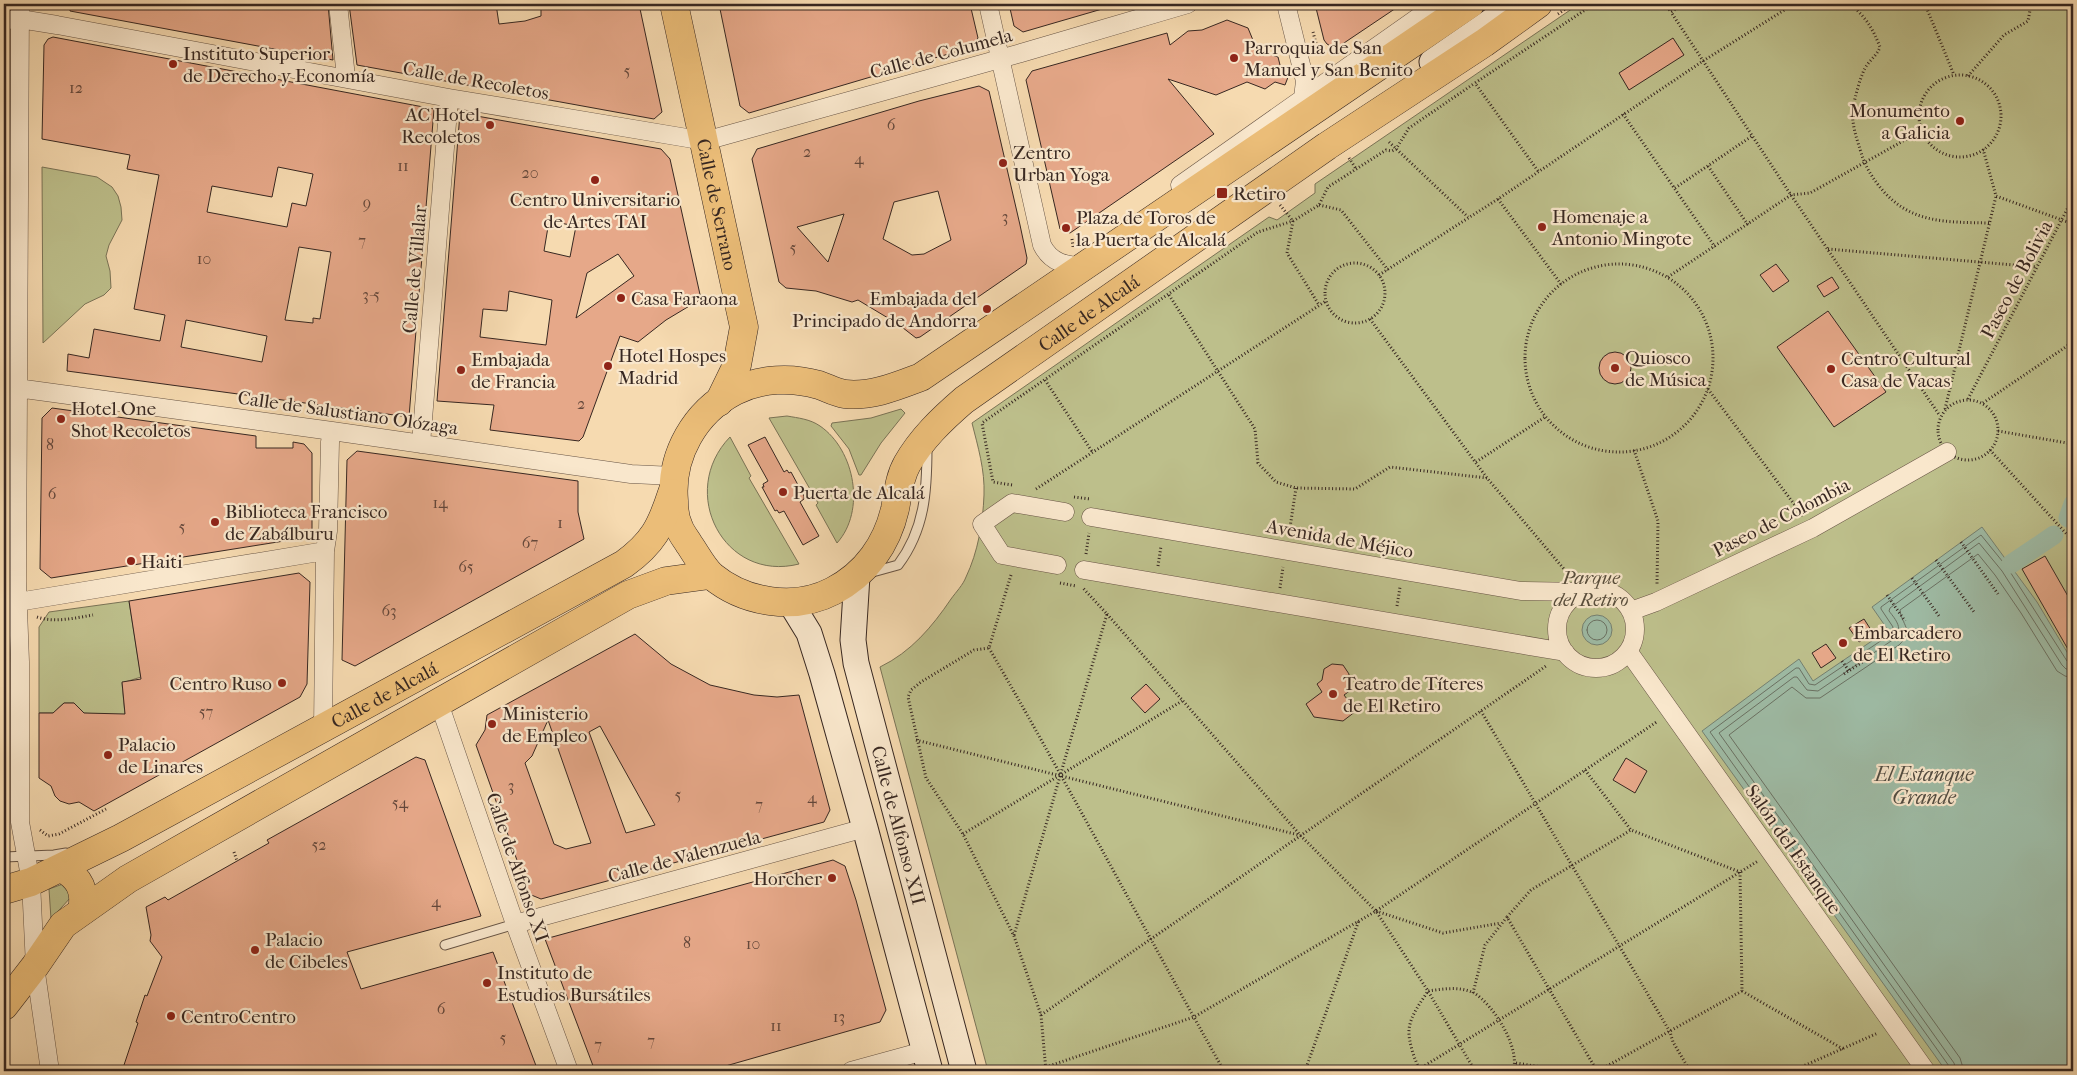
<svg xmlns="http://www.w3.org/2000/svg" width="2077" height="1075" viewBox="0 0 2077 1075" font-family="'IM FELL French Canon',serif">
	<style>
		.green { fill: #bdbf8b; stroke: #7a7356 }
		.water { fill: #9ebba5; stroke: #758070 }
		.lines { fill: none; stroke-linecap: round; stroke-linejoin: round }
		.shore { stroke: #6a7163; stroke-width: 1 }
		.canal { stroke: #9ebba5; stroke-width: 19 }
		.building { fill: #e6a889; stroke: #372721; fill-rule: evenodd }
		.lane-casing { stroke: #675445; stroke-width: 11 }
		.street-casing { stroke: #675445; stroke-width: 19 }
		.secondary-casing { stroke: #372721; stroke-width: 27 }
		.primary-casing { stroke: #372721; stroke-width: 29 }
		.path { stroke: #372721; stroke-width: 3; stroke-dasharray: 1 2.5; stroke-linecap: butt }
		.lane { stroke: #f9e7cc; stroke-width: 9 }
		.street { stroke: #f9e7cc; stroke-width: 18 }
		.secondary { stroke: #f9e7cc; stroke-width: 25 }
		.primary { stroke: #ebbd78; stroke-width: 28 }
		.poi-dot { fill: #8f2418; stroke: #f9e7cc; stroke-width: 2 }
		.labels { text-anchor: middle; stroke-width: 4.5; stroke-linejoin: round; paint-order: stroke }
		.number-label { font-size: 16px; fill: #63473b }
		.poi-label { font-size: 19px; fill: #372721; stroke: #f9e7cc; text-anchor: start }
		.street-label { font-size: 19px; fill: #372721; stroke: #f9e7cc }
		.park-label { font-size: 19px; font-style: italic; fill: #584d3c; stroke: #f9e7cc }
		.water-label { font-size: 20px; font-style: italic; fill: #514c42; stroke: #f9e7cc }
	</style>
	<rect width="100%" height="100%" fill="#f6dab0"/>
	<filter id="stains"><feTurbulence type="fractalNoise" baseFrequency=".004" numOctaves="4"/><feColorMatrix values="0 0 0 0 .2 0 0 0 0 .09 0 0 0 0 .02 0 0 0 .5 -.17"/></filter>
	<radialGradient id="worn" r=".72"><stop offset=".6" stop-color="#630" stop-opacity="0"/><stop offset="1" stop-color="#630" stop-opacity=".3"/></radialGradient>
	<path class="green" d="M1579,4H2073V1071H988L880,667C911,652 932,627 951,599C956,592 963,585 966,577C978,552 983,522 984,495C985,470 978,447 972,423L1269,217L1277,220L1315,193V184Z
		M42,167L97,177L112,187L118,196L121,207L122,220L109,245L106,256L110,271L111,288L104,295L85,304L43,343Z
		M901,409L905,413L881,443L861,475H859L849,449L831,426L832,423L871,418Z
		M787,416C798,418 810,419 820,426C855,450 866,511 837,543L816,505L818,503L769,418Z
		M730,437L751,476L749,478L799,564C724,583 677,492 730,437Z
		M129,601L141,677L122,683L125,715L80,713V710L74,703H64L57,709V713H39V627L49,612Z
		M63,884L71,897L51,919L49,889Z"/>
	<path class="water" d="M1982,527L2037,602L2073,662V1071H1946L1702,731L1799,659L1813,681L1888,630L1872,607Z
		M1582 630a15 15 0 1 1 30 0a15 15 0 1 1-30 0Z"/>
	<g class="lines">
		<path class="shore" d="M1587 630a10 10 0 1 1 20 0a10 10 0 1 1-20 0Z
			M1950,1071L1949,1066L1710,732L1796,668H1799L1809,684L1815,685L1891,634L1893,627L1881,609V607L1981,535L2007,567L2067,661L2073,664
			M1956,1071L1954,1063L1719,733L1794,677H1797L1807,690L1818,691L1894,639C1904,629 1896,620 1889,611L1890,608L1979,543L2002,571L2062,665L2066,669L2073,670
			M1964,1071L1960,1058L1729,735L1792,687L1806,698H1820L1899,645C1915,630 1901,624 1900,610L1978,554L1995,575L2021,613L2057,671L2065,676L2073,678"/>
		<path class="canal" d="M2068,518L2073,504
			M2011,564L2054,535"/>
	</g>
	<path class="building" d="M70,4H328L333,60L70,11Z
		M349,4H496L499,24L525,21L541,16V4H639L662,112L654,119L357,65Z
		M719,4H970L978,38L972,47L749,113L740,106Z
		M1009,4H1109V7L1023,32L1014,26Z
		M1315,4H1402L1338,47L1334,48L1327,44L1324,40Z
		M1227,20L1248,28L1257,50L1278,57L1281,69L1290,72L1285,85L1275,82L1265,89L1247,82L1216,95L1168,79L1214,134L1070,233L1060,229L1026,80L1032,71L1167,33L1170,45L1188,31L1202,30Z
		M53,37L434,109L409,417L67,371L68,354L89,358L94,329L160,341L165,315L134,309L159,175L127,169L130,155L42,139L44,45L48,39ZM278,167L313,174L306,206L292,203L287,227L207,212L212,186L272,197ZM299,247L331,252L320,319L313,318V323L285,320ZM186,320L267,336L262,362L181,347Z
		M1673,38L1684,55L1629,90L1619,73Z
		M979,86L989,91L1020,225L1027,258L1026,264L920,337L916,338L898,324L858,300L852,302L816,291L786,288L779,282L752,159L757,149L919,101ZM938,191L951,240L924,254L912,255L883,239L894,202ZM844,214L828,262L797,227Z
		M460,113L661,149L670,159L701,299L666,320L638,342L620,336L583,437L579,441L490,430L494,405L437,401ZM549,221L576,226L570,257L544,251ZM618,254L634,276L576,318L587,273ZM509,291L552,300L546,345L480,337L483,309L507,311Z
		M1776,264L1789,281L1773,292L1760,275Z
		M1832,277L1839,288L1824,297L1817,286Z
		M1828,311L1886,392L1834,427L1777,347Z
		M1599 368a16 16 0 1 1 32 0a16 16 0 1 1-32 0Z
		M52,408L256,436V448H293V442L304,444L312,453V529L303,538L51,578L40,569L42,418Z
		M765,437L784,472L787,470L789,473L791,472L804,496V499L800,502L819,536L803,545L784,511L779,513L777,510L775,511L762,487H764L763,484L768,481L748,445Z
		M357,451L578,481V512L584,539L355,666L342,660L347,460Z
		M2045,556L2073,605V658L2022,569Z
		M299,573L310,582L307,684L300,697L94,811L79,802L69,804L60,801L55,796L51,786L39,778V713H53L64,703H74L84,713L125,714L122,682L141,679L129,601Z
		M1864,619L1873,633L1859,642L1849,628Z
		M635,634L671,664L710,685L754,695L777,697L799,695L830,810L824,822L541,899L529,894L476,745L485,730L487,715ZM548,720L591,843L566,849L554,844L525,763L532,756ZM600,726L655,825L626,833L589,732Z
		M1826,644L1836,658L1821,668L1812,653Z
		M1332,664L1343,665L1349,674L1348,685L1351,690L1344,695L1356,711L1343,721L1314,717L1306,704L1322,692L1317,684L1322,680L1324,669Z
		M1146,684L1160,699L1145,713L1131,698Z
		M416,757L425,760L481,916L347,952L361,989L493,952L538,1071H122L138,1023L136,1022L145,995L147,996L162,957L150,941L151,935L146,907L165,897L168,900L269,843L267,840Z
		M1626,758L1647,771L1635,793L1613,780Z
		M833,860L845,866L856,900L886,1010L880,1022L708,1071H595L545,939Z"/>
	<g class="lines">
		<g class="lane-casing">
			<path id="lane" d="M869,573L898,565C925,529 927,491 927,447
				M4,857L54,855L66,853
				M445,945L515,924"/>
		</g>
		<g class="street-casing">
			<path id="street" d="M20,4L17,582L20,662V822L31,882L35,966L50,1071
				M338,4L346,77
				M988,4L1042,245C1051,263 1066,266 1085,266
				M1286,4L1305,81L1303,98
				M4,20L20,19L57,25L449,98L705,141L1021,53L1188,4
				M1180,185L1437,4
				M17,388L332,431L631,474L674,476
				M421,444L449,98
				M1091,517L1521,591L1583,592
				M1057,565L1002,555L982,524L1012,503L1065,512
				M1084,570L1565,652
				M1557 629a39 39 0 1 1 78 0a39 39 0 1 1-78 0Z
				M18,602L325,551
				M1631,611L1656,602L1813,528L1947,452
				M1628,651L1926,1071
				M439,703L515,924L569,1071
				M323,728L325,551L328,531L330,442L332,431
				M515,924L865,828
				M851,1071L924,1051"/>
		</g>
		<g class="secondary-casing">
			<g id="secondary">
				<path d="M1432,62L1516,4"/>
				<path id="s1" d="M857,576L853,640L856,663L964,1071"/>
				<path d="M790,602L809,633L822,674L865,828L930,1071"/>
			</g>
		</g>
		<g class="primary-casing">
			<g id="primary">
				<path id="s2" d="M674,4L744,327L737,365L719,402"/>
				<path id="s3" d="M1470,4L921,377C897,386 871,397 845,394C836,393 828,388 819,385C792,377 761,378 735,391C695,412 670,455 674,501C674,509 675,519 679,527C681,533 686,539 689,544C696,554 703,568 712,576C745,603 795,611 833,591C866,574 887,544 895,509C898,494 899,478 907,464C921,439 942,419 964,400L1327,146L1484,43L1538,4"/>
				<path d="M62,868C80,878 86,891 82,911"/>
				<path id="s4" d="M4,890L31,882L121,838L624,564C653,543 661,527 672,493"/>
				<path d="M4,1006L35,966L63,925L128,879L628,595L666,581L710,575"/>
			</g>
		</g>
		<path class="path" d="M1665,4L1671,12
			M1684,4L1671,12L1791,195L1940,416
			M1849,4C1865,15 1873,29 1880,47C1877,55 1872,58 1867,65C1861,73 1855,97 1853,108C1851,121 1856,137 1860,149C1864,164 1870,174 1879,186C1909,224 1945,222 1990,223
			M1925,4L1954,75
			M2024,4L2031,5L2049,4
			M2071,4L2073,31
			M1558,14L1573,4
			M1313,32L1317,47L1321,52
			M1919 116a41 41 0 1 1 82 0a41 41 0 1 1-82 0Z
			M1968,76L2004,35L2028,21L2031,5
			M1623,114L1715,247
			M1389,142L1468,217
			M1983,149L1996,196L2073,224
			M1349,158L1356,169
			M1708,166L1748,225
			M1538,171L1475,83L1594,4
			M1675,188L1752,136
			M1498,199L1561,284
			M1280,205L1293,221
			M1319,205L1341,210L1388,270
			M1293,221L1287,253L1319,305
			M1072,239L1073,247
			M1828,249L2037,267
			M1325 293a30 30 0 1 1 60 0a30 30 0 1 1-60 0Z
			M1525 358a94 94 0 1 1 188 0a94 94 0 1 1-188 0Z
			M1379,275L1498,199L1703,61L1794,4
			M1668,277L1791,195L1810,193L1921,131
			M1169,295L1255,429L1258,463L1276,482L1296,488L1355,489L1390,467L1487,478
			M1370,319L1487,478L1569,575
			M1045,380L1093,453
			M1708,389L1803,516
			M1968,399L2073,198
			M1938 430a30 30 0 1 1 60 0a30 30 0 1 1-60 0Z
			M1983,403L2073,342
			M1945,409L1996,196
			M1998,431L2073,444
			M1634,450L1658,521L1657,584
			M1990,450L2073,541
			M1476,462L1545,417
			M1012,485L993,482L982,423L1258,232L1293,221L1319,205L1328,187L1386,150L1392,151L1396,149L1409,128L1475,83
			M1036,489L1326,301
			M1074,497L1090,499
			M1289,534L1296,488
			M1961,542L1998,594
			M1086,554L1089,533
			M1936,560L1974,612
			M1158,566L1161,546
			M1011,575L989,648L974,650L921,682L911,690L908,697L926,778L963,834L1014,936L1041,1015L1046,1071
			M1912,578L1939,616
			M1060,583L1076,586
			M1280,588L1283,567
			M1887,595L1905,621
			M1397,606L1400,587
			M1107,614L1301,836L1376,911L1428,991L1475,1071
			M37,617C54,623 75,618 93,615
			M989,648C1070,788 1145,931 1224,1071
			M1859,650L1865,660
			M1842,661L1849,671
			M1844,674L1870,657
			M1481,711L1670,1032L1673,1042L1690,1071
			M916,740L1299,835
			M1585,770L1631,830
			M40,830L48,836L59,834L106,809
			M963,834L1182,701
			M234,852L237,861
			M1376,911L1443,933L1501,923
			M1014,935L1107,614L1082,587
			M1742,991L1843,1049
			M1473,993L1485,945L1507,917
			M1041,1015L1546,666
			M1516,1063L1566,1071
			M1046,1067L1194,1017L1376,911L1658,721
			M1271,1071L1284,1069L1314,1071
			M1305,1071L1359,920
			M1416,1071L1758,861
			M1421,1071C1415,1063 1408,1040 1409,1030C1410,1016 1421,1002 1428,991C1443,989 1460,986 1474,993C1494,1005 1521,1049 1513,1071
			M1597,1071L1507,917L1531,890L1631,830L1740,872L1742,991L1598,1071
			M1792,1071L1878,1033"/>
		<use href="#lane" class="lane"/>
		<use href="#street" class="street"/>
		<use href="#secondary" class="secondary"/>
		<use href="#primary" class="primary"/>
	</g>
	<g class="poi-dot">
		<circle cx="1234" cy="58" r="5"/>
		<circle cx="173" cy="64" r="5"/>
		<circle cx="1960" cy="121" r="5"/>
		<circle cx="490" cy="125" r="5"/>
		<circle cx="1003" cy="163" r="5"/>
		<circle cx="595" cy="180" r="5"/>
		<rect x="1216" y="187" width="12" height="12" rx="2.5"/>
		<circle cx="1542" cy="227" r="5"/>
		<circle cx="1066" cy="228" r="5"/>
		<circle cx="621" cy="298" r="5"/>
		<circle cx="987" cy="309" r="5"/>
		<circle cx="608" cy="366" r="5"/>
		<circle cx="1615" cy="368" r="5"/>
		<circle cx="1831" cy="369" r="5"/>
		<circle cx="461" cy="370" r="5"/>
		<circle cx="61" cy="419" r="5"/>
		<circle cx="783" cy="492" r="5"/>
		<circle cx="215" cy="522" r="5"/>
		<circle cx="131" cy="561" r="5"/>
		<circle cx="1843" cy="643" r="5"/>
		<circle cx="282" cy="683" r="5"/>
		<circle cx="1333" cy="694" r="5"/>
		<circle cx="492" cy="724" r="5"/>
		<circle cx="108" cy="755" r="5"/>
		<circle cx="832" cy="878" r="5"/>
		<circle cx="255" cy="950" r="5"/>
		<circle cx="487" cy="983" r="5"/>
		<circle cx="171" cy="1016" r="5"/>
	</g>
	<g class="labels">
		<g class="number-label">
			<text x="627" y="76">5</text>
			<text x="76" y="93">12</text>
			<text x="891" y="130">6</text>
			<text x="807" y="157">2</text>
			<text x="859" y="164">4</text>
			<text x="403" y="171">11</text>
			<text x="530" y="178">20</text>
			<text x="367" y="208">9</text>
			<text x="1005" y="222">3</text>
			<text x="362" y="246">7</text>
			<text x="793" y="253">5</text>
			<text x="204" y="264">10</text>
			<text x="371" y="300">3-5</text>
			<text x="581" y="409">2</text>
			<text x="50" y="450">8</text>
			<text x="52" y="499">6</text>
			<text x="440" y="508">14</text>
			<text x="560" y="528">1</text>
			<text x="182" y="532">5</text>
			<text x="530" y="548">67</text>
			<text x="466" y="572">65</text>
			<text x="389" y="616">63</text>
			<text x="206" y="717">57</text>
			<text x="511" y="791">3</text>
			<text x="678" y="800">5</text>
			<text x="812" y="803">4</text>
			<text x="400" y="808">54</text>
			<text x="759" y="810">7</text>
			<text x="319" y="850">52</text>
			<text x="436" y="907">4</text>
			<text x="687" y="948">8</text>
			<text x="753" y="949">10</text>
			<text x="441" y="1014">6</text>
			<text x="839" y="1022">13</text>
			<text x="776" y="1031">11</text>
			<text x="503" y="1043">5</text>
			<text x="651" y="1046">7</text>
			<text x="598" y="1050">7</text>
		</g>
		<g class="poi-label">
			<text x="1244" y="54">Parroquia de San<tspan x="1244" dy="22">Manuel y San Benito</tspan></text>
			<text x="183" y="60">Instituto Superior<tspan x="183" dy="22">de Derecho y Economía</tspan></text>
			<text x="1950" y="117" text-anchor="end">Monumento<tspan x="1950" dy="22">a Galicia</tspan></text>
			<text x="480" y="121" text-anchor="end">AC Hotel<tspan x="480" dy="22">Recoletos</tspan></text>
			<text x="1013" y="159">Zentro<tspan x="1013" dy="22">Urban Yoga</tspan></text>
			<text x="1233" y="200">Retiro</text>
			<text x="595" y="206" text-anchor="middle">Centro Universitario<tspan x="595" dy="22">de Artes TAI</tspan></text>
			<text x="1552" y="223">Homenaje a<tspan x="1552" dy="22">Antonio Mingote</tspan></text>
			<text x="1076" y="224">Plaza de Toros de<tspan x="1076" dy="22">la Puerta de Alcalá</tspan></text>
			<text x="631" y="305">Casa Faraona</text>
			<text x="977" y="305" text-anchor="end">Embajada del<tspan x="977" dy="22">Principado de Andorra</tspan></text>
			<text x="618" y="362">Hotel Hospes<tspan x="618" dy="22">Madrid</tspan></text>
			<text x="1625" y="364">Quiosco<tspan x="1625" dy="22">de Música</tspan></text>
			<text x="1841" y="365">Centro Cultural<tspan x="1841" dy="22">Casa de Vacas</tspan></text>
			<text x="471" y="366">Embajada<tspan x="471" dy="22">de Francia</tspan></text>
			<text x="71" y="415">Hotel One<tspan x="71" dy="22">Shot Recoletos</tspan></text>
			<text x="793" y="499">Puerta de Alcalá</text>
			<text x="225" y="518">Biblioteca Francisco<tspan x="225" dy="22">de Zabálburu</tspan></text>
			<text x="141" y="568">Haiti</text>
			<text x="1853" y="639">Embarcadero<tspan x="1853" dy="22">de El Retiro</tspan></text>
			<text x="272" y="690" text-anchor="end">Centro Ruso</text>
			<text x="1343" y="690">Teatro de Títeres<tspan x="1343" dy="22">de El Retiro</tspan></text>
			<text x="502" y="720">Ministerio<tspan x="502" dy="22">de Empleo</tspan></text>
			<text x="118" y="751">Palacio<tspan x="118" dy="22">de Linares</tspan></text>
			<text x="822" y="885" text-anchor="end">Horcher</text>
			<text x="265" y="946">Palacio<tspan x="265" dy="22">de Cibeles</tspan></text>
			<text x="497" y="979">Instituto de<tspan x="497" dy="22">Estudios Bursátiles</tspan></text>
			<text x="181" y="1023">CentroCentro</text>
		</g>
		<g class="street-label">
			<text transform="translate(941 53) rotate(-15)" y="7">Calle de Columela</text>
			<text transform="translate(476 80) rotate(10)" y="7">Calle de Recoletos</text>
			<text dy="7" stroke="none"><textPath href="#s2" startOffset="205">Calle de Serrano</textPath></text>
			<text transform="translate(414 269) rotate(-85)" y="7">Calle de Villalar</text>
			<text transform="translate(2016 279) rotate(-62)" y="7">Paseo de Bolivia</text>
			<text dy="7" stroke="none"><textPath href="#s3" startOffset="1595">Calle de Alcalá</textPath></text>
			<text transform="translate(348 412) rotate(8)" y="7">Calle de Salustiano Olózaga</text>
			<text transform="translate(1781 517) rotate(-27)" y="7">Paseo de Colombia</text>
			<text transform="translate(1340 538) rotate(10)" y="7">Avenida de Méjico</text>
			<text dy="7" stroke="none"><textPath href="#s4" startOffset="428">Calle de Alcalá</textPath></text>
			<text dy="7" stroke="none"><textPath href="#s1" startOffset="255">Calle de Alfonso XII</textPath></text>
			<text transform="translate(1794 849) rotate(55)" y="7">Salón del Estanque</text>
			<text transform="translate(684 856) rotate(-15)" y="7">Calle de Valenzuela</text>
			<text transform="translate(518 867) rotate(71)" y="7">Calle de Alfonso XI</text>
		</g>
		<g class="park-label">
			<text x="1591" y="584">Parque<tspan x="1591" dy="22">del Retiro</tspan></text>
		</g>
		<g class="water-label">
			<text x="1924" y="781">El Estanque<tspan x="1924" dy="23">Grande</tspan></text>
		</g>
	</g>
	<rect width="2077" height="1075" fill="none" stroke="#f6dab0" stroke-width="20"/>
	<rect x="5" y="5" width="2067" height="1065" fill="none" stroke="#372721" stroke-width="2.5"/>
	<rect x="10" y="10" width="2057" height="1055" fill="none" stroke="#372721"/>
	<rect width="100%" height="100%" filter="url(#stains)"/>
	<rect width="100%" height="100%" fill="url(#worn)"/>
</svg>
